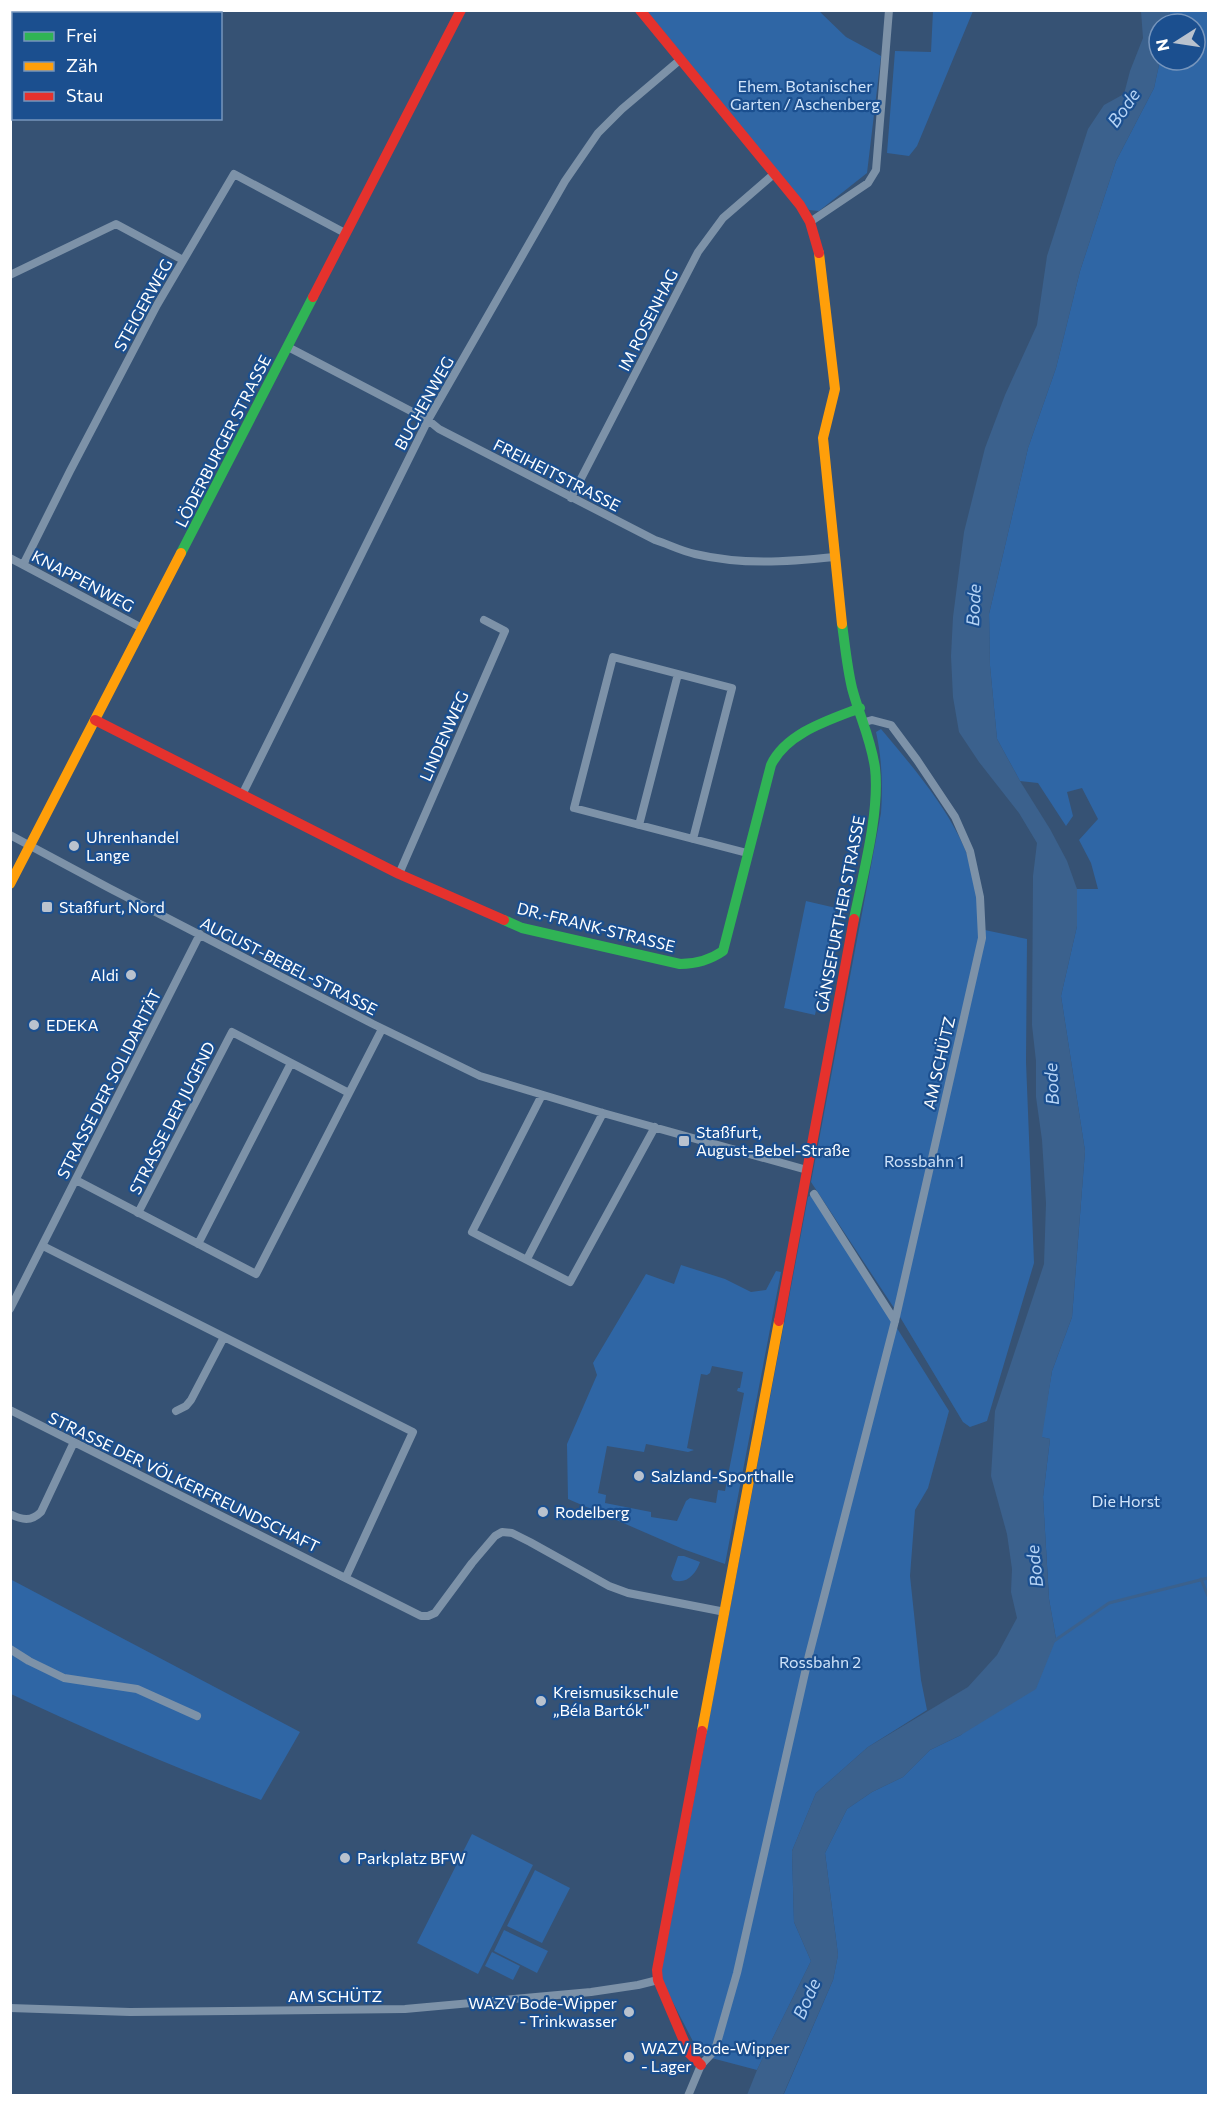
<svg xmlns="http://www.w3.org/2000/svg" width="1219" height="2106" viewBox="0 0 1219 2106" font-family="Commissioner,sans-serif">
	<style>
		.green { fill: #2f66a5; fill-rule: evenodd }
		.water { fill: #3b618d }
		.lines { fill: none; stroke-linecap: round; stroke-linejoin: round }
		.stream { stroke: #3b618d; stroke-width: 3 }
		.street { stroke: #7d92a8; stroke-width: 8 }
		.fast { stroke: #30b455; stroke-width: 10 }
		.slow { stroke: #ff9f0a; stroke-width: 10 }
		.jam { stroke: #e5322d; stroke-width: 10 }
		.poi-dot { fill: #b9c2ce; stroke: #1b4f8f; stroke-width: 2 }
		.labels { text-anchor: middle; stroke-width: 4.5; stroke-linejoin: round; paint-order: stroke }
		.park-label { font-size: 16px; fill: #cfe3fa; stroke: #1b4f8f }
		.street-label { font-size: 16px; fill: #fff; stroke: #1b4f8f }
		.poi-label { font-size: 16px; fill: #fff; stroke: #1b4f8f; text-anchor: start }
		.water-label { font-size: 18px; font-style: italic; fill: #b5d3f5; stroke: #1b4f8f }
	</style>
	<rect width="100%" height="100%" fill="#365274"/>
	<path class="green" d="M647,11H819L846,37L881,56L867,173L819,211L809,210Z
		M933,11H973L917,146L909,156L887,153L895,51L931,52Z
		M1170,11H1208V2095L783,2096L833,1980L838,1955L825,1853L847,1809L872,1792L903,1777L930,1750L961,1735L1056,1639L1049,1599L1043,1497L1050,1439L1041,1437L1052,1371L1072,1317L1085,1151L1061,996L1077,926V889H1098L1091,863L1079,840L1098,819L1082,788L1067,792L1073,816L1066,826L1038,783L1020,781L997,739L990,666L989,614L1028,448L1056,368L1080,271L1116,161L1154,88L1160,60H1195V24H1168Z
		M881,729C922,778 969,831 979,897C980,908 979,919 980,929L1027,939L1026,1062L1034,1263L987,1421L970,1427L963,1422L900,1317L811,1182L881,813C883,786 882,759 876,732Z
		M806,901L836,908L815,1015L784,1008Z
		M811,1195L814,1196L949,1411L928,1488L915,1510L910,1576L921,1680L927,1710L868,1747L816,1793L792,1851L794,1922L811,1961L757,2070L700,2055L664,1985L661,1973L808,1197Z
		M681,1265L725,1279L751,1292L766,1290L776,1271L781,1272L725,1564L683,1549L568,1499L567,1444L597,1375L593,1363L646,1274L674,1284ZM712,1366L743,1372L740,1388H738L737,1391L744,1393L725,1491L718,1490L716,1503L690,1498L686,1501L677,1521L651,1517V1512L605,1503L606,1495L598,1493L607,1446L644,1452L646,1444L688,1452L694,1450L687,1448L701,1374L707,1375L710,1373Z
		M678,1556H684L700,1562C696,1574 686,1585 673,1580L671,1576Z
		M10,1579L300,1732L261,1800C176,1768 93,1733 11,1694Z
		M472,1834L533,1865L478,1974L417,1943Z
		M535,1870L570,1888L542,1943L507,1926Z
		M504,1930L548,1951L537,1973L494,1951Z
		M492,1952L520,1966L513,1980L485,1966Z"/>
	<path class="water" d="M1141,11H1170L1168,24H1159L1160,60L1154,88L1116,161L1080,271L1056,368L1028,448L989,614L990,666L997,739L1020,781L1050,829L1067,861L1077,889V926L1061,996L1085,1151L1072,1317L1052,1371L1042,1437L1050,1439L1043,1497L1049,1599L1056,1639L1036,1689L961,1735L930,1750L903,1777L872,1792L847,1809L825,1853L838,1955L833,1980L783,2095H747L757,2070L811,1961L794,1922L792,1851L816,1793L868,1747L968,1687L997,1655L1017,1618L1011,1592L1012,1569L1007,1534L991,1476L995,1411L1044,1264L1046,1203L1042,1140L1036,1097V1061L1032,1025L1033,876L1037,843L1019,813L979,762L959,732L953,697L951,656L953,617L964,532L985,448L1005,395L1037,325L1047,256L1088,129L1104,105L1124,94L1130,71L1143,38Z"/>
	<g class="lines">
		<path class="stream" d="M1201,1579L1208,1596
			M1054,1641L1109,1603L1208,1578"/>
		<path class="street" d="M810,222L868,183L876,170L889,10
			M10,275L116,224L183,260
			M288,347L428,420L439,429L655,540C668,544 681,551 695,554C741,565 787,562 834,557
			M571,498L698,252L723,218L775,173
			M10,558L142,628
			M23,565L70,471L157,305L234,174L345,233
			M242,795L428,420L565,181L598,133L622,109L681,59
			M639,825L678,674
			M10,835L109,888L373,1024L480,1076L603,1113L807,1170
			M693,839L732,688L613,657L574,808L747,853
			M399,874L505,631L484,620
			M542,1095L472,1232L570,1282L655,1127
			M76,1180L256,1274L382,1029
			M814,1194L895,1321
			M138,1213L232,1032L349,1093
			M198,1244L291,1063
			M43,1246L413,1432L346,1577
			M527,1259L603,1113
			M10,1309L200,934
			M10,1410L421,1616H428L435,1613L472,1563L495,1536L502,1532L512,1533L530,1542L609,1586L628,1593L725,1612
			M176,1411L186,1406L191,1400L224,1337
			M10,1514C22,1520 31,1522 41,1512L74,1442
			M10,1649L29,1661L64,1678L137,1689L197,1716
			M10,2008L130,2012L405,2009L591,1992L638,1985L658,1980
			M688,2096L701,2065L715,2050L737,1973L809,1655L895,1321L982,938L980,897L970,851L955,817L917,760L891,725L872,720L865,722"/>
		<path class="fast" d="M181,553L313,297
			M842,624C845,645 847,667 852,688C859,715 871,739 875,768C880,812 863,874 854,919
			M504,920L522,928L680,964C696,964 710,960 723,951L771,765C786,733 829,720 860,708"/>
		<path class="slow" d="M819,253L835,389L823,438L842,624
			M10,884L181,553
			M702,1731L779,1321"/>
		<path class="jam" d="M640,10L800,205L810,222L819,253
			M313,297L461,10
			M95,720L399,874L504,920
			M779,1321L854,919
			M701,2065L689,2053L658,1980L657,1970L702,1731"/>
	</g>
	<g class="poi-dot">
		<circle cx="74" cy="846" r="6"/>
		<rect x="41" y="901" width="12" height="12" rx="3"/>
		<circle cx="131" cy="975" r="6"/>
		<circle cx="34" cy="1025" r="6"/>
		<rect x="678" y="1135" width="12" height="12" rx="3"/>
		<circle cx="639" cy="1476" r="6"/>
		<circle cx="543" cy="1512" r="6"/>
		<circle cx="541" cy="1701" r="6"/>
		<circle cx="345" cy="1858" r="6"/>
		<circle cx="629" cy="2012" r="6"/>
		<circle cx="629" cy="2057" r="6"/>
	</g>
	<g class="labels">
		<g class="park-label">
			<text x="805" y="92">Ehem. Botanischer<tspan x="805" dy="18">Garten / Aschenberg</tspan></text>
			<text x="924" y="1167">Rossbahn 1</text>
			<text x="1126" y="1507">Die Horst</text>
			<text x="820" y="1668">Rossbahn 2</text>
		</g>
		<g class="street-label">
			<text transform="translate(143 305) rotate(-61)" y="6">STEIGERWEG</text>
			<text transform="translate(648 320) rotate(-63)" y="6">IM ROSENHAG</text>
			<text transform="translate(424 403) rotate(-61)" y="6">BUCHENWEG</text>
			<text transform="translate(223 441) rotate(-63)" y="6">LÖDERBURGER STRASSE</text>
			<text transform="translate(557 475) rotate(27)" y="6">FREIHEITSTRASSE</text>
			<text transform="translate(83 581) rotate(28)" y="6">KNAPPENWEG</text>
			<text transform="translate(444 736) rotate(-66)" y="6">LINDENWEG</text>
			<text transform="translate(840 914) rotate(-79)" y="6">GÄNSEFURTHER STRASSE</text>
			<text transform="translate(596 927) rotate(14)" y="6">DR.-FRANK-STRASSE</text>
			<text transform="translate(289 966) rotate(27)" y="6">AUGUST-BEBEL-STRASSE</text>
			<text transform="translate(939 1063) rotate(-77)" y="6">AM SCHÜTZ</text>
			<text transform="translate(109 1084) rotate(-63)" y="6">STRASSE DER SOLIDARITÄT</text>
			<text transform="translate(172 1118) rotate(-63)" y="6">STRASSE DER JUGEND</text>
			<text transform="translate(184 1482) rotate(26)" y="6">STRASSE DER VÖLKERFREUNDSCHAFT</text>
			<text x="335" y="2002">AM SCHÜTZ</text>
		</g>
		<g class="poi-label">
			<text x="86" y="843">Uhrenhandel<tspan x="86" dy="18">Lange</tspan></text>
			<text x="59" y="913">Staßfurt, Nord</text>
			<text x="119" y="981" text-anchor="end">Aldi</text>
			<text x="46" y="1031">EDEKA</text>
			<text x="696" y="1138">Staßfurt,<tspan x="696" dy="18">August-Bebel-Straße</tspan></text>
			<text x="651" y="1482">Salzland-Sporthalle</text>
			<text x="555" y="1518">Rodelberg</text>
			<text x="553" y="1698">Kreismusikschule<tspan x="553" dy="18">„Béla Bartók"</tspan></text>
			<text x="357" y="1864">Parkplatz BFW</text>
			<text x="617" y="2009" text-anchor="end">WAZV Bode-Wipper<tspan x="617" dy="18">- Trinkwasser</tspan></text>
			<text x="641" y="2054">WAZV Bode-Wipper<tspan x="641" dy="18">- Lager</tspan></text>
		</g>
		<g class="water-label">
			<text transform="translate(1124 108) rotate(-55)" y="6">Bode</text>
			<text transform="translate(974 605) rotate(-87)" y="6">Bode</text>
			<text transform="translate(1052 1084) rotate(-93)" y="6">Bode</text>
			<text transform="translate(1035 1566) rotate(-96)" y="6">Bode</text>
			<text transform="translate(807 1999) rotate(-66)" y="6">Bode</text>
		</g>
	</g>
	<rect width="1219" height="2106" fill="none" stroke="#ffffff" stroke-width="24"/>
	<rect x="12" y="12" width="210" height="108" fill="#1b4f8f" stroke="#7695bc" stroke-width="1.5"/>
	<rect x="24" y="32" width="30" height="9" fill="#30b455" stroke="#7695bc" stroke-width="1.5"/>
	<text x="66" y="42" font-size="18" fill="#ffffff">Frei</text>
	<rect x="24" y="62" width="30" height="9" fill="#ff9f0a" stroke="#7695bc" stroke-width="1.5"/>
	<text x="66" y="72" font-size="18" fill="#ffffff">Zäh</text>
	<rect x="24" y="92" width="30" height="9" fill="#e5322d" stroke="#7695bc" stroke-width="1.5"/>
	<text x="66" y="102" font-size="18" fill="#ffffff">Stau</text>
	<g transform="translate(1177 42) rotate(258)"><circle r="28" fill="#1b4f8f" stroke="#7695bc" stroke-width="1.5"/>
	<path d="M0-4.5L10 22L0 15L-10 22Z" fill="#b9c2ce"/>
	<text y="-9" font-size="16" font-weight="bold" text-anchor="middle" fill="#ffffff">N</text>
	</g>
</svg>
